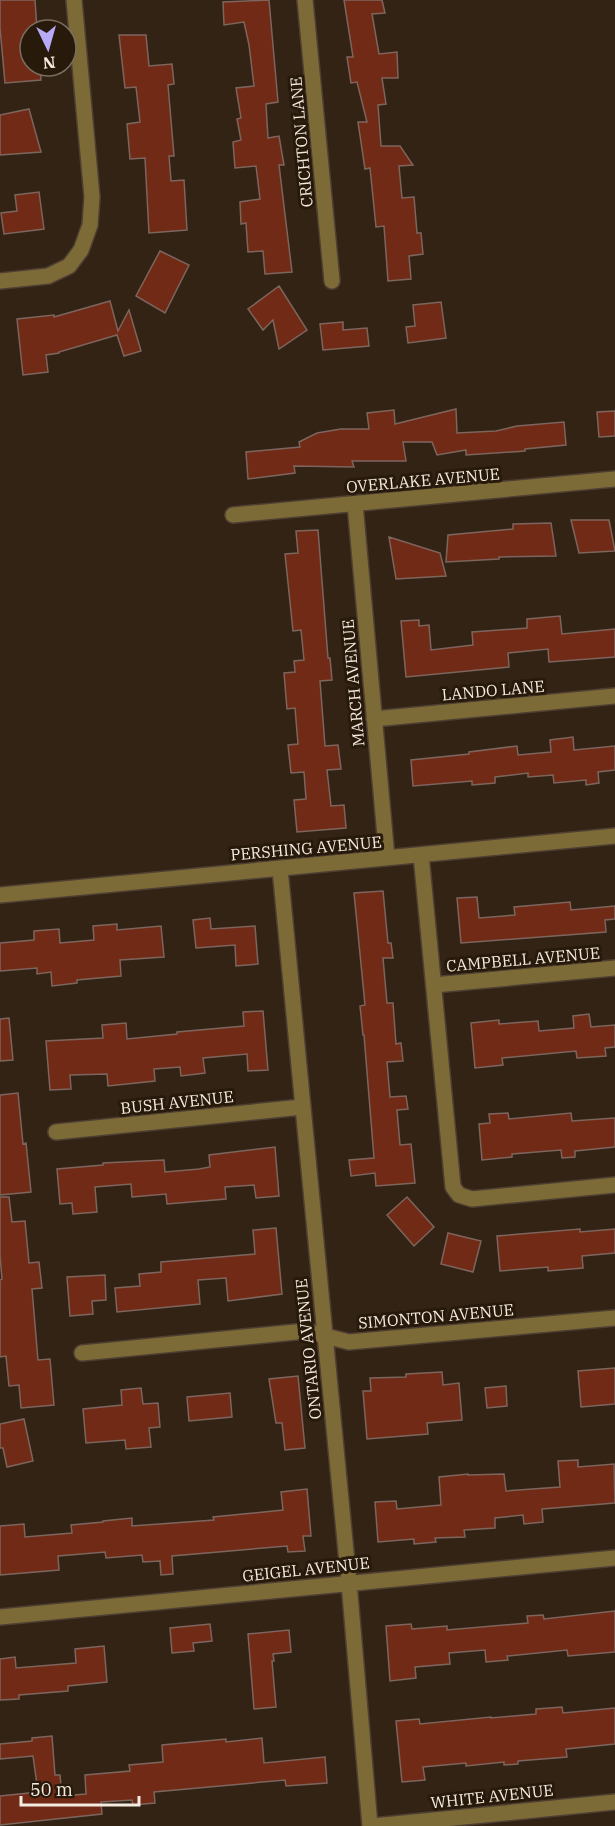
<svg xmlns="http://www.w3.org/2000/svg" width="615" height="1826" viewBox="0 0 615 1826" font-family="'IBM Plex Serif',serif">
	<style>
		.building { fill: #702a15; stroke: #7d655d; stroke-width: 1.5 }
		.lines { fill: none; stroke-linecap: round; stroke-linejoin: round }
		.minor-casing { stroke: #4e3f32; stroke-width: 18 }
		.minor { stroke: #7d6b37; stroke-width: 15 }
		.labels { text-anchor: middle; stroke-width: 6; stroke-linejoin: round; paint-order: stroke }
		.street-label { font-size: 16px; fill: #f5ebe1; stroke: #281a0b }
	</style>
	<rect width="100%" height="100%" fill="#332315"/>
	<path class="building" d="M0,0H35L37,30H30V66H40L41,80L5,83L0,28Z
		M269,0L278,102L266,104L268,138L279,136L284,165H279L292,272L265,274L263,251L248,252L246,223L241,224L240,202L260,199L256,166L235,168L233,142L241,140L237,119L241,118L236,88L254,86L249,45L244,22L224,25L223,2Z
		M344,0H382L385,13L372,14L379,54L397,52L398,78H382L386,104L378,105L381,146H400L413,165L399,166L402,198L414,197L417,233H421L423,254L409,256L411,279L388,281L384,226L376,227L370,168L365,169L358,122H367L357,82L351,83L347,57H353Z
		M119,35H146L149,66L172,64L174,84L168,85L174,156H169L171,181L184,180L187,230L149,233L145,158L130,159L127,124L140,122L136,87L125,88Z
		M29,109L41,152L0,155V115Z
		M39,192L44,229L4,234L1,213L17,211L15,195Z
		M160,251L189,265L165,313L136,296Z
		M279,286L307,330L279,349L273,320L263,330L248,309Z
		M110,301L118,331L129,310L141,351L124,356L117,335L59,352V353L46,355L48,372L23,375L17,319L54,315V317Z
		M441,302L446,338L408,343L406,327L415,326L413,305Z
		M343,322V330L367,328L369,346L323,350L320,324Z
		M456,409L457,433L496,431L517,426L564,422L566,445L525,449V451L466,455V450L437,455L432,442H403L406,461H352L354,467L294,466L295,473L248,479L246,452L300,447L299,442L317,433L341,429H369L367,413L394,410L395,424Z
		M615,411V436L599,437L597,412Z
		M571,520H609L615,551L579,553Z
		M551,523L556,556L499,557V559L446,562L448,535L513,529V524Z
		M318,530L328,658H330L332,680L320,681L325,746L338,745L341,769L327,770L331,806L344,805L346,828L297,832L294,800L306,799L304,772L291,773L288,745L298,744L295,708L287,709L284,673L295,672L294,661L304,660L301,630L293,631L285,554L298,553L296,531Z
		M389,537L440,553L446,576L396,579Z
		M560,616L562,634L615,629V657L549,662L548,649L508,653L509,667L406,677L401,621L419,620V626L429,625L431,650L473,645L472,632L527,628V619Z
		M573,737L574,750L615,746V770L598,772L599,783L586,785V780L554,783L553,775L528,777V773L495,777V783L472,785V781L413,786L411,760L469,754V752L517,746L518,755L551,752L550,740Z
		M383,891L388,943H391L393,958H383L387,1003H393L396,1044L401,1043L403,1061L387,1062L390,1097L406,1096L408,1109L397,1110L400,1145L411,1144L415,1183L376,1186L375,1173L351,1176L349,1160L374,1158L364,1035H363L360,1006L365,1005L354,893Z
		M477,897L479,918L515,915L514,907L570,902L571,910L615,906V919L605,920L606,932L461,943L457,898Z
		M210,918L211,929L255,926L258,964L236,966L235,945L196,948L193,920Z
		M117,924V930L161,926L164,957L120,960L121,976L77,980V983L52,986L51,972L37,974V968L0,971V943L34,940V931L59,929L60,943L94,940L93,926Z
		M263,1011L268,1070L248,1071L247,1054L203,1058L205,1073L181,1076L180,1067L154,1069L155,1081L108,1086L107,1074L70,1075L71,1089L50,1090L46,1041L103,1038L102,1025L126,1023L127,1039L177,1034V1032L244,1026L243,1012Z
		M589,1014L591,1027L615,1025V1047L605,1048L606,1056L577,1058L576,1051L502,1058L503,1065L475,1068L471,1023L499,1020V1024L538,1021L539,1031L574,1028L573,1016Z
		M9,1018L13,1060L0,1061V1019Z
		M18,1093L23,1144L26,1143L31,1192L0,1195V1095Z
		M508,1113L509,1119L571,1113L572,1121L615,1118V1147L575,1151V1157L562,1158L561,1150L512,1154V1157L482,1160L479,1124L490,1123L489,1114Z
		M275,1147L279,1196L256,1198L254,1185L225,1187L226,1199L167,1204L166,1194L132,1197L131,1184L95,1187L97,1212L73,1214L72,1203L60,1204L57,1169L103,1165V1163L164,1160L165,1172L199,1169L210,1167L209,1155Z
		M0,1197H9L12,1222L25,1221L29,1263L39,1262L42,1288L32,1289L38,1360L50,1359L54,1405L21,1408L19,1385L9,1386L6,1356L0,1357V1280L2,1279L0,1256Z
		M407,1197L434,1227L414,1246L387,1215Z
		M276,1228L282,1294L228,1301L226,1278L198,1280L200,1304L117,1312L115,1288L140,1286L139,1274L161,1272V1262L255,1254L253,1230Z
		M580,1229V1232L615,1229V1253L582,1256L583,1268L548,1271V1267L500,1271L497,1236Z
		M448,1233L481,1241L473,1272L441,1264Z
		M105,1275L106,1300L92,1301L93,1314L70,1316L67,1277Z
		M615,1368V1404L581,1407L578,1371Z
		M442,1372L443,1385L459,1383L462,1420L427,1423L428,1434L367,1439L363,1391H371L370,1378L406,1377V1374Z
		M298,1376L305,1448L285,1450L282,1423H276L269,1379Z
		M506,1386L507,1406L487,1408L485,1388Z
		M141,1388L143,1404L158,1403L160,1427L149,1428L151,1447L126,1449L125,1440L86,1443L83,1409L122,1405L121,1390Z
		M230,1393L232,1417L189,1421L187,1397Z
		M24,1419L33,1461L7,1467L3,1448H0V1424Z
		M578,1460V1467L614,1464L615,1503L542,1509L543,1522L524,1524L523,1515L495,1518V1528L464,1530L465,1537L435,1538L436,1542L414,1544V1539L378,1542L375,1502L396,1501L397,1509L441,1505L439,1477L468,1474V1475L504,1474L506,1491L560,1487L558,1461Z
		M307,1489L311,1536H303L305,1551L288,1552L287,1546L172,1556L173,1574L161,1575L160,1561L143,1562L142,1555L106,1558L105,1552L58,1556L59,1570L0,1575V1526L24,1524L25,1537L72,1533L71,1525L103,1522V1521L132,1518V1526L214,1520L213,1517L283,1510L281,1492Z
		M615,1611V1652L568,1656L567,1650L507,1656L508,1660L486,1662L485,1650L449,1653L450,1664L415,1667L416,1678L390,1681L386,1626L411,1624L412,1629L447,1626V1630L528,1623L527,1616L543,1615L544,1619Z
		M210,1624L212,1641L193,1643L194,1651L172,1653L170,1628Z
		M289,1630L291,1652L273,1654L274,1661H272L276,1707L254,1709L248,1634Z
		M104,1646L107,1682L68,1686V1691L19,1695V1699L0,1700V1659L15,1657L16,1668L76,1663L75,1649Z
		M562,1707L563,1713L615,1708V1744L566,1749L567,1757L518,1761V1764L504,1765V1762L466,1766V1763L423,1767L425,1780L402,1782L396,1721L419,1719L420,1724L491,1717V1718L536,1714V1709Z
		M52,1736L55,1775H60L62,1796L86,1794L85,1775L130,1771L129,1765L163,1762L162,1745L226,1739V1742L262,1738L264,1763L325,1757L327,1783L286,1786L285,1780L154,1792L155,1803L133,1805L132,1800L101,1802L102,1814L0,1825V1796L38,1792L33,1756L0,1759V1744L32,1741V1738Z"/>
	<g class="lines">
		<g class="minor-casing">
			<path id="minor" d="M305,0L332,281
				M0,281L48,276L69,266L81,250L90,225L92,197L74,0
				M355,504L387,858
				M233,515L615,479
				M374,719L615,696
				M421,855L453,1187L459,1195L472,1199L615,1185
				M280,869L349,1583L370,1826
				M0,895L615,836
				M434,985L615,968
				M56,1132L302,1107
				M82,1353L306,1331L349,1342L615,1318
				M0,1617L615,1558
				M373,1826L615,1802"/>
		</g>
		<use href="#minor" class="minor"/>
	</g>
	<g class="labels">
		<g class="street-label">
			<text transform="translate(301 142) rotate(-95)" y="6">CRICHTON LANE</text>
			<text transform="translate(423 480) rotate(-5)" y="6">OVERLAKE AVENUE</text>
			<text transform="translate(353 683) rotate(-95)" y="6">MARCH AVENUE</text>
			<text transform="translate(493 690) rotate(-5)" y="6">LANDO LANE</text>
			<text transform="translate(306 848) rotate(-5)" y="6">PERSHING AVENUE</text>
			<text transform="translate(523 959) rotate(-5)" y="6">CAMPBELL AVENUE</text>
			<text transform="translate(177 1102) rotate(-6)" y="6">BUSH AVENUE</text>
			<text transform="translate(436 1316) rotate(-5)" y="6">SIMONTON AVENUE</text>
			<text transform="translate(308 1349) rotate(-96)" y="6">ONTARIO AVENUE</text>
			<text transform="translate(306 1569) rotate(-6)" y="6">GEIGEL AVENUE</text>
			<text transform="translate(492 1796) rotate(-6)" y="6">WHITE AVENUE</text>
		</g>
	</g>
	<g transform="translate(48 48) rotate(175)"><circle r="28" fill="#281a0b" stroke="#7a6e61" stroke-width="1.5"/>
	<path d="M0-4.5L10 22L0 15L-10 22Z" fill="#b7abf7"/>
	<text y="-9" font-size="16" font-weight="bold" text-anchor="middle" fill="#f5ebe1">N</text>
	</g>
	<path d="M21 1796v9h118v-9" fill="none" stroke="#f5ebe1" stroke-width="3"/>
	<text x="30" y="1796" font-size="18" fill="#f5ebe1" stroke="#281a0b" stroke-width="4.5" paint-order="stroke">50 m</text>
</svg>
